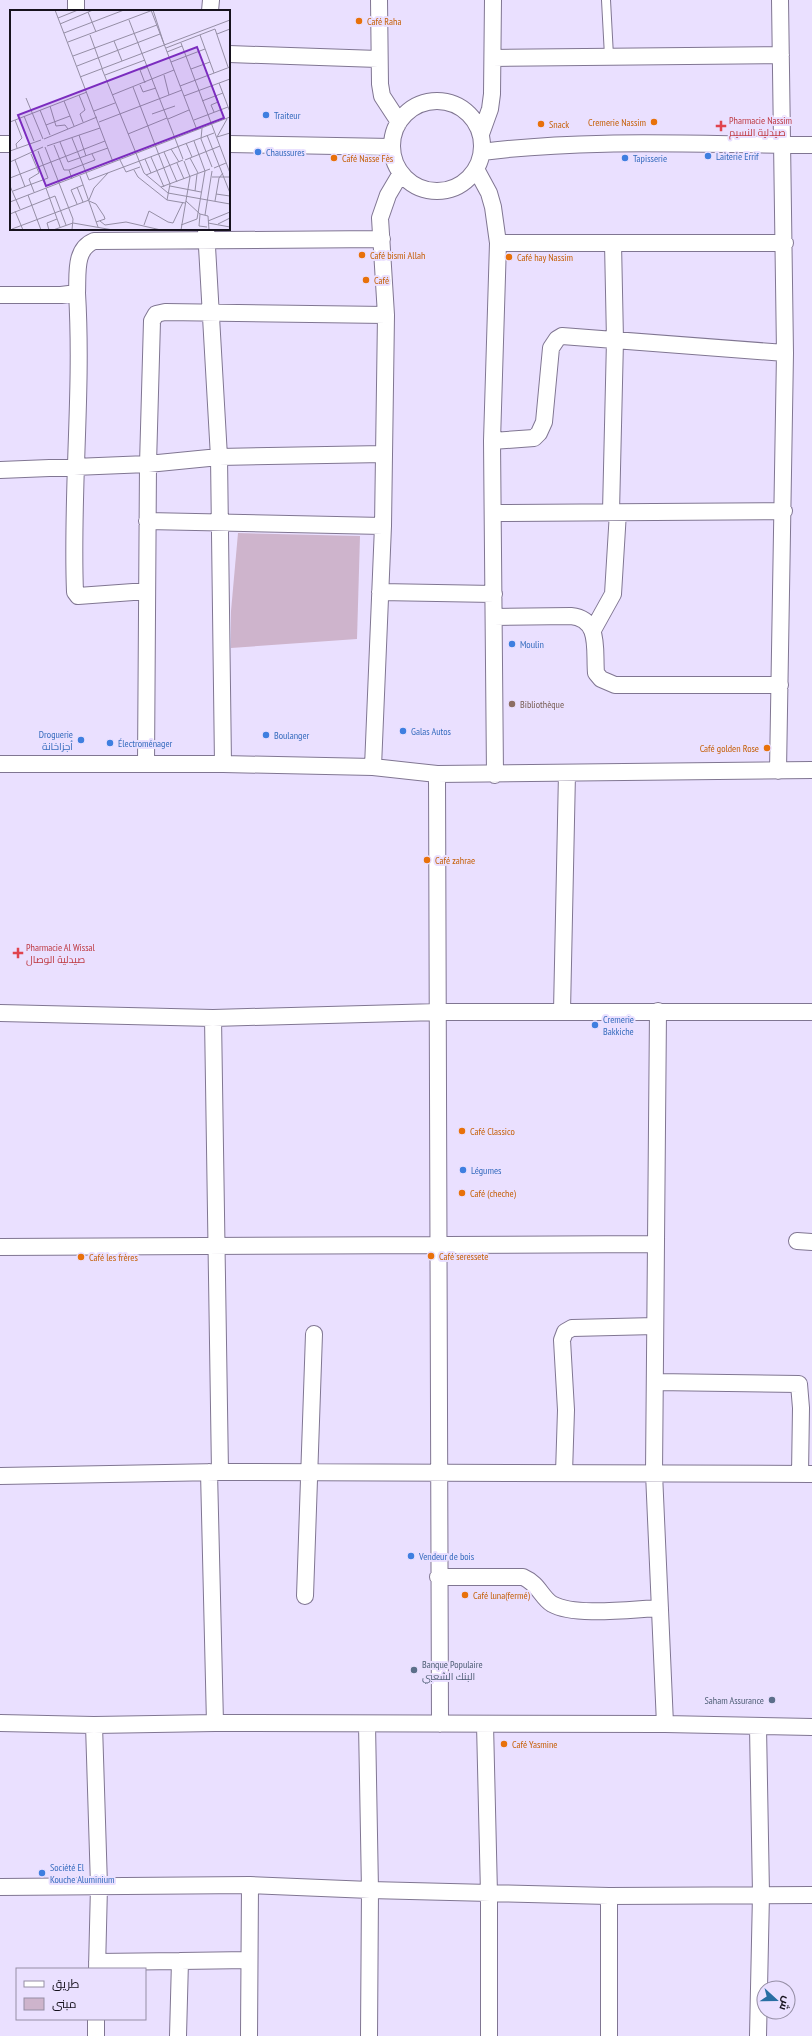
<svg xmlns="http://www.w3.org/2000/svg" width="812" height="2036" viewBox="0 0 812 2036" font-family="'PT Sans Narrow',Cairo,sans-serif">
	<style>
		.building { fill: #ceb4cc }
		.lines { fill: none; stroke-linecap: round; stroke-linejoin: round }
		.lane-casing { stroke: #807692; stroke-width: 10 }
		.street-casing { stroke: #807692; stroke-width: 18 }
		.lane { stroke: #fff; stroke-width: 8 }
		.street { stroke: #fff; stroke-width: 16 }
		.food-dot { fill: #e8710a; stroke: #eae0ff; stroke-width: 1.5 }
		.shop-dot { fill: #3f7fe0; stroke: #eae0ff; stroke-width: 1.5 }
		.health-dot { fill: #e0444e; stroke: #eae0ff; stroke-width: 1.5 }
		.education-dot { fill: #8d6e63; stroke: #eae0ff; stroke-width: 1.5 }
		.service-dot { fill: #5c6f8a; stroke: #eae0ff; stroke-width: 1.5 }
		.labels { text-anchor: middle; stroke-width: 4; stroke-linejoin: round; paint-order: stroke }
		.food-label { font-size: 10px; fill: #c56008; stroke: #eae0ff; text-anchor: start }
		.shop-label { font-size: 10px; fill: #366cbe; stroke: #eae0ff; text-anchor: start }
		.health-label { font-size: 10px; fill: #be3a42; stroke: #eae0ff; text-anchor: start }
		.education-label { font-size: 10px; fill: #785e54; stroke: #eae0ff; text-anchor: start }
		.service-label { font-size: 10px; fill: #4e5e75; stroke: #eae0ff; text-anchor: start }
		.inset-road { fill: none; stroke: #958ea5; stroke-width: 1 }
		.view { fill: #7b2cbf; fill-opacity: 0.15; stroke: #7b2cbf; stroke-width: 2 }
		.inset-edge { fill: none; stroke: #16121d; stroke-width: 2 }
	</style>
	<rect width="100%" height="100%" fill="#eae0ff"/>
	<path class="building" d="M238,533L360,536L357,639L231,648V611Z"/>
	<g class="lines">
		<g class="lane-casing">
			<path id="lane" d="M606,0L609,56"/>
		</g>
		<g class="street-casing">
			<path id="street" d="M76,0V11
				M379,0L380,84L382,96L399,122
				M210,11L211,0
				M229,54L378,59
				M493,58L781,55
				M392 146a45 45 0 1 1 90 0a45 45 0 1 1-90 0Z
				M481,134L490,109L492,94L493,0
				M0,144H11
				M229,144L391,147
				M482,152C591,138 702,145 812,145
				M476,169L489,193L493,207L498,243L492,441L495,775
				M206,229L219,457L223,764
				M498,243H785
				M77,293C78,274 74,249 94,241L382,239
				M0,295H61L77,293C83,392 71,493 75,592L78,596L147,591
				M492,441L534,438L539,433L544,422L551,348L557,339L562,336L785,353
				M0,470L148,464L219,457L384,454
				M611,512L615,340L613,243
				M493,513L784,511
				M147,521L383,526
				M380,592L494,594
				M494,617L571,616C601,619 594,650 596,673L601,679L615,685H780
				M593,630L613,594L618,512
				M0,764H223L373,767L437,774L812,770
				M146,764L148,464L152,321L156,314L165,312L386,315
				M373,767L383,526L386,315L380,218L388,195L401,173
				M778,771L785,353L780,0
				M437,774C440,1091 436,1408 440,1724
				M562,1011L567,773
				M658,1011L654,1473L665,1724
				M0,1013L213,1018L439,1012H812
				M213,1018L220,1472
				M797,1241L812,1242
				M0,1247L655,1244
				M655,1382L799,1384L801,1408L800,1474
				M209,1472L215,1723
				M564,1473L566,1410L562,1340L565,1332L572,1328L655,1326
				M0,1476L220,1472L812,1474
				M438,1577H523C539,1584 541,1597 552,1604C575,1617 633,1609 660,1608
				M305,1596L314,1334
				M0,1723L94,1725L215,1723L665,1724L812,1727
				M367,1724L370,1890L369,2036
				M485,1724L489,1894V2036
				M94,1725L99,1886L97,1969
				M758,1727L761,1894L758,2036
				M0,1887L250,1885L370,1890L609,1896L812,1895
				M180,1961L249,1960
				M97,1962L180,1961L178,2036
				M96,2036V2019
				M249,2036L250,1885
				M609,2036V1896"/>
		</g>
		<use href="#lane" class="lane"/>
		<use href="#street" class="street"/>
	</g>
	<g class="food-dot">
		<circle cx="359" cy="21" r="4"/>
		<circle cx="654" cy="122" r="4"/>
		<circle cx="541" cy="124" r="4"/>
		<circle cx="334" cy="158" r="4"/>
		<circle cx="362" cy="255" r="4"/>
		<circle cx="509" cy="257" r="4"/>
		<circle cx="366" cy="280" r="4"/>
		<circle cx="767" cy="748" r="4"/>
		<circle cx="427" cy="860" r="4"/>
		<circle cx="462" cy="1131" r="4"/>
		<circle cx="462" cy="1193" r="4"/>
		<circle cx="431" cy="1256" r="4"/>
		<circle cx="81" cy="1257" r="4"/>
		<circle cx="465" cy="1595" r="4"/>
		<circle cx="504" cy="1744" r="4"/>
	</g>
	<g class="shop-dot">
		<circle cx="266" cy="115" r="4"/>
		<circle cx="258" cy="152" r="4"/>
		<circle cx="708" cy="156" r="4"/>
		<circle cx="625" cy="158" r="4"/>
		<circle cx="512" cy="644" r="4"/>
		<circle cx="403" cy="731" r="4"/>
		<circle cx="266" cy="735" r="4"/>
		<circle cx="81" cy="740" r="4"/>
		<circle cx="110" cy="743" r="4"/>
		<circle cx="595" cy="1025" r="4"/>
		<circle cx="463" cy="1170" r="4"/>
		<circle cx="411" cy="1556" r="4"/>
		<circle cx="42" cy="1873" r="4"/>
	</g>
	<g class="health-dot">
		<path d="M719 120h4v4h4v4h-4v4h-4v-4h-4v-4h4z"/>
		<path d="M16 947h4v4h4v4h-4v4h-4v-4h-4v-4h4z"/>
	</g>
	<circle class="education-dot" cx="512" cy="704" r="4"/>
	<g class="service-dot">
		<circle cx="414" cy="1670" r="4"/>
		<circle cx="772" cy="1700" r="4"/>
	</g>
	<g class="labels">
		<g class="food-label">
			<text x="367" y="25">Café Raha</text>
			<text x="646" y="126" text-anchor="end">Cremerie Nassim</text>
			<text x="549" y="128">Snack</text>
			<text x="342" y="162">Café Nasse Fès</text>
			<text x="370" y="259">Café bismi Allah</text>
			<text x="517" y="261">Café hay Nassim</text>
			<text x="374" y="284">Café</text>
			<text x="759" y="752" text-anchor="end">Café golden Rose</text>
			<text x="435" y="864">Café zahrae</text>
			<text x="470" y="1135">Café Classico</text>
			<text x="470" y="1197">Café (cheche)</text>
			<text x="439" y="1260">Café seressete</text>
			<text x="89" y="1261">Café les frères</text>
			<text x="473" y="1599">Café luna(fermé)</text>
			<text x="512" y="1748">Café Yasmine</text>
		</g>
		<g class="shop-label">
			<text x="274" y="119">Traiteur</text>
			<text x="266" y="156">Chaussures</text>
			<text x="716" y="160">Laiterie Errif</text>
			<text x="633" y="162">Tapisserie</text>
			<text x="520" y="648">Moulin</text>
			<text x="411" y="735">Galas Autos</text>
			<text x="73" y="738" text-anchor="end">Droguerie<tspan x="73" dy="12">أجزاخانة</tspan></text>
			<text x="274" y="739">Boulanger</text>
			<text x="118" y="747">Électroménager</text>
			<text x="603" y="1023">Cremerie<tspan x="603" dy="12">Bakkiche</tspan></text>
			<text x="471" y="1174">Légumes</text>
			<text x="419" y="1560">Vendeur de bois</text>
			<text x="50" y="1871">Société El<tspan x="50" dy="12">Kouche Aluminium</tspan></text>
		</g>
		<g class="health-label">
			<text x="729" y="124">Pharmacie Nassim<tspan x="729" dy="12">صيدلية النسيم</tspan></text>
			<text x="26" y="951">Pharmacie Al Wissal<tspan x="26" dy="12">صيدلية الوصال</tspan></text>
		</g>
		<g class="education-label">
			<text x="520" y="708">Bibliothèque</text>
		</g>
		<g class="service-label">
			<text x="422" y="1668">Banque Populaire<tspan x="422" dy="12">البنك الشعبي</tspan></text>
			<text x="764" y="1704" text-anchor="end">Saham Assurance</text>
		</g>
	</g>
	<g transform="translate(10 10)">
		<rect width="220" height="220" fill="#eae0ff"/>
		<path class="inset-road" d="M45,0L103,152M141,0L187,120M78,2L86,22M48,8L68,0M119,10L173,149M50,14L83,0M205,19L218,57M54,23L114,0M207,24L220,19M80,25L92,58M190,25L204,63M104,31L112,51M58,32L143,0L154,34M171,33L220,163M156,38L205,19M157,42L172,36M63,46L147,15M161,52L195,39M67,56L150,24M92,59L134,163L158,183L220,194M181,59L200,52M95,65L135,50M154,65L159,85M70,67L220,10M135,73L130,60L138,57M209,73L220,102M130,75L133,82L146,78M170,76L220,57M123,77L160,174L157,190M69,85L75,100L70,104L73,112M102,85L164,60M174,86L220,69M206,86L211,100M16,88L33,129M54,91L64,116M192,91L213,83M40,96L46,116L55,115L58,119M30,100L40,125M84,101L105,93M204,102L201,95L208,92M142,104L165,96M14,106L24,131M158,109L179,100M5,110L12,128L6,134L7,138M184,110L218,97M0,112L77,82M89,112L172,80M36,115L60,106M192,118L191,129L202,157M118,124L157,108M69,125L76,146M197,125L220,183M207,127L217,109M207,127L220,123M62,128L79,170L204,123M34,129L87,107M50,132L58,152L98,138M176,133L182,147M44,135L54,160H59M37,136L90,118M35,137L63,209L62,220M161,139L169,152M0,141L31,130M154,142L167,172M21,144L29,163L19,169L24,182M141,147L154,177M180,148L188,163M135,149L141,163M5,150L15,177M110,150L116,162L130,157M175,150L210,136M0,152L33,137M167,153L174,169M204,158L216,153M124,160L128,167L157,190L175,193M136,165L173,150M70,166L88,217M202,167H220M0,168L95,131M62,169L59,160L85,150L82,144M0,176L10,199M160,176L191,182M67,177L73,192M151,177L200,159M36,178L50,217M3,181L38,168L28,141M185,181L187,164M206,184L220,186M18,185L31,220M79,191L86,194L94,206L95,209L86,212M176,191L190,204L198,206L199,220M205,191L209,168L213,163M0,192L220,107M67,194L61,180L73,175M5,201L13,220M0,204L45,186L56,215M190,204L189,216L197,217M195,205L202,161M90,211L95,215L116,212L151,220M198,211L220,202M198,213L220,217M208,214L220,208M134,215L139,201L158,212L163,213L173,192M171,215L187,209L195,161L184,131M2,219L79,190L84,178L98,163M39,220L37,213L47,209M43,220L63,213L103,220M171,220L180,167L174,151"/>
		<path class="view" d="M187,37L214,108L36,176L8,105Z"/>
		<rect width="220" height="220" class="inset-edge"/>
	</g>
	<rect x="16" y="1968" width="130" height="52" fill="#eae0ff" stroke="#958ea5"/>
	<rect x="24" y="1981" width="20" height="6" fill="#ffffff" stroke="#958ea5"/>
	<text x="52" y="1988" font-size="12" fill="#16121d">طريق</text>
	<rect x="24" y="1998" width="20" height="12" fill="#ceb4cc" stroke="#958ea5"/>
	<text x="52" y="2008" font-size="12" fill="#16121d">مبنى</text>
	<g transform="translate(776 2000) rotate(111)"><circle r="19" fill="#eae0ff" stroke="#958ea5"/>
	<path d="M0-3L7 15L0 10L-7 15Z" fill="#286ea3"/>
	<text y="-6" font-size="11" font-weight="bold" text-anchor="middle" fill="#16121d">ش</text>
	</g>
</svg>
